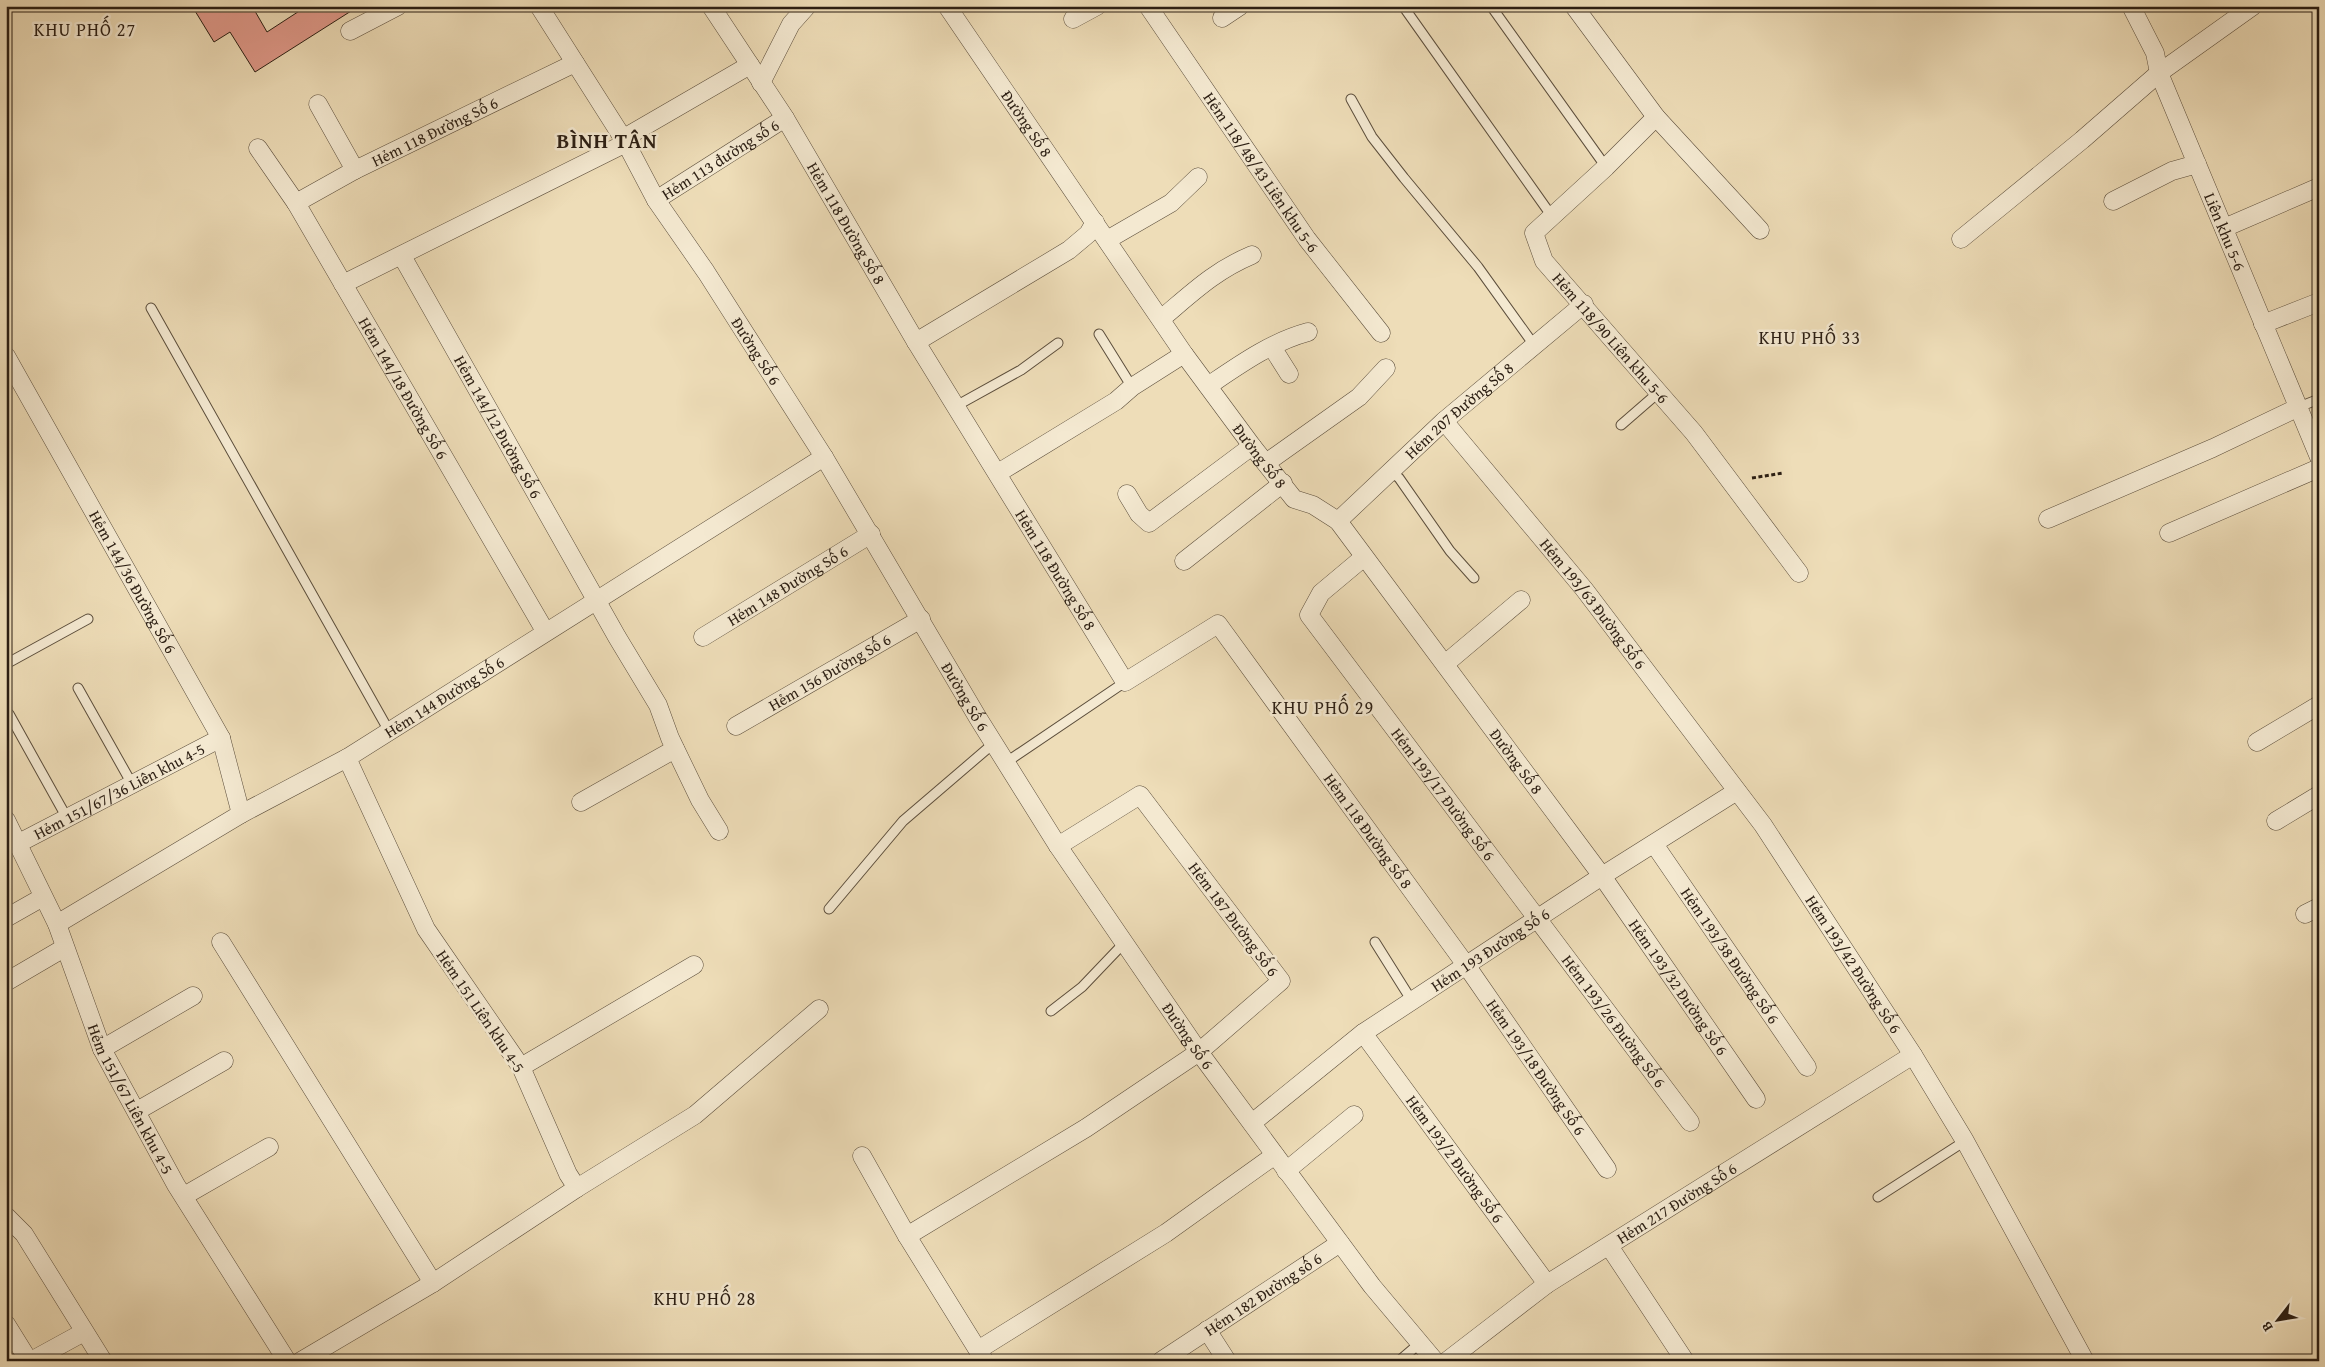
<svg xmlns="http://www.w3.org/2000/svg" width="2325" height="1367" viewBox="0 0 2325 1367" font-family="'Gentium Book Plus',serif">
	<style>
		.building { fill: #e0998a; stroke: #2b1e13 }
		.lines { fill: none; stroke-linecap: round; stroke-linejoin: round }
		.service-casing { stroke: #5c4e3c; stroke-width: 11 }
		.minor-casing { stroke: #5c4e3c; stroke-width: 19 }
		.path { stroke: #2b1e13; stroke-width: 3; stroke-dasharray: 4 2.5; stroke-linecap: butt }
		.service { stroke: #f4e9d1; stroke-width: 9 }
		.minor { stroke: #f4e9d1; stroke-width: 18 }
		.labels { text-anchor: middle; stroke-width: 5; stroke-linejoin: round; paint-order: stroke }
		.street-label { font-size: 16px; fill: #2b1e13; stroke: #f4e9d1 }
		.neighbourhood-label { font-size: 18px; letter-spacing: 1px; fill: #2b1e13; stroke: #f4e9d1 }
		.district-label { font-size: 21px; font-weight: bold; letter-spacing: 1px; fill: #2b1e13; stroke: #f4e9d1 }
	</style>
	<rect width="100%" height="100%" fill="#eeddb8"/>
	<filter id="stains"><feTurbulence type="fractalNoise" baseFrequency=".004" numOctaves="4"/><feColorMatrix values="0 0 0 0 .2 0 0 0 0 .09 0 0 0 0 .02 0 0 0 .5 -.17"/></filter>
	<radialGradient id="worn" r=".72"><stop offset=".6" stop-color="#630" stop-opacity="0"/><stop offset="1" stop-color="#630" stop-opacity=".3"/></radialGradient>
	<path class="building" d="M192,6H252L267,32L307,6H359L255,72L230,32L214,42Z"/>
	<g class="lines">
		<g class="service-casing">
			<path id="service" d="M1403,6L1551,215
				M1491,6L1606,167
				M1351,99L1372,137L1404,178L1478,267L1534,345
				M151,308L389,731
				M1099,334L1132,387
				M956,406L1021,370L1058,343
				M2299,407L2319,399
				M1621,425L1659,392
				M1391,472L1399,478L1450,551L1474,578
				M6,664L88,619
				M78,688L132,784
				M9,714L67,818
				M1005,763L1125,682
				M829,909L903,821L994,743
				M1375,942L1412,1001
				M1051,1011L1082,987L1124,943
				M1878,1197L1965,1141
				M1399,1361L1420,1343"/>
		</g>
		<g class="minor-casing">
			<g id="minor">
				<path id="s1" d="M539,6L626,143L656,200L706,272L824,457L978,718L1058,846L1199,1052L1372,1286L1435,1361"/>
				<path id="s2" d="M711,6L785,118L916,342L1125,682L1218,624L1466,965L1607,1169"/>
				<path id="s3" d="M947,6L1184,354L1252,446L1294,499L1313,505L1338,521L1602,876L1756,1099"/>
				<path id="s4" d="M1148,6L1307,239L1381,333"/>
				<path d="M1574,6L1656,117L1760,230"/>
				<path id="s5" d="M2131,6L2155,53L2159,73L2319,457"/>
				<path d="M1222,18L1240,6"/>
				<path d="M1073,19L1097,6"/>
				<path d="M350,31L398,6"/>
				<path d="M761,83L791,24L807,6"/>
				<path d="M318,104L355,170"/>
				<path id="s6" d="M1656,117L1606,167L1534,233L1544,261L1694,433L1799,573"/>
				<path d="M624,138L750,65"/>
				<path id="s7" d="M258,148L296,203L545,631"/>
				<path id="s8" d="M656,200L785,118"/>
				<path d="M2113,201L2172,171L2197,164"/>
				<path id="s9" d="M296,203L355,170L575,63"/>
				<path d="M2224,228L2319,187"/>
				<path d="M1961,239L2082,140L2159,73L2253,6"/>
				<path d="M1107,240L1171,203L1198,177"/>
				<path id="s10" d="M402,256L617,637L658,705L670,738L700,800L719,831"/>
				<path d="M343,284L626,143"/>
				<path d="M1161,319C1192,293 1214,271 1252,255"/>
				<path d="M2263,324L2319,302"/>
				<path d="M916,342L1069,250L1088,234L1095,222"/>
				<path d="M1272,347L1289,374"/>
				<path id="s11" d="M6,356L221,738L241,814"/>
				<path d="M1208,386C1239,365 1271,342 1308,332"/>
				<path id="s12" d="M1444,421L1584,589L1763,825L1913,1055L1965,1141L2085,1361"/>
				<path d="M1266,463L1359,397L1386,368"/>
				<path d="M998,473L1116,401L1132,387L1184,354"/>
				<path d="M1127,494L1139,514L1149,523L1252,446"/>
				<path d="M2048,519L2213,448L2299,407"/>
				<path id="s13" d="M1338,521L1444,421L1584,304"/>
				<path d="M2169,533L2319,468"/>
				<path id="s14" d="M1364,557L1321,593L1309,615L1690,1122"/>
				<path d="M1184,561L1283,483"/>
				<path id="s15" d="M703,637L871,534"/>
				<path d="M1445,664L1521,600"/>
				<path id="s16" d="M736,726L921,619"/>
				<path d="M2257,742L2319,705"/>
				<path d="M581,802L675,749"/>
				<path id="s17" d="M6,820L57,924L102,1049L176,1185L287,1361"/>
				<path d="M2276,821L2319,795"/>
				<path id="s18" d="M17,844L221,738"/>
				<path id="s19" d="M1654,844L1807,1067"/>
				<path d="M2305,914L2319,907"/>
				<path d="M6,918L43,897"/>
				<path id="s20" d="M57,924L241,814L347,758L824,457"/>
				<path d="M221,942L433,1283"/>
				<path d="M6,982L64,948"/>
				<path id="s21" d="M1363,1033L1547,1284"/>
				<path d="M102,1049L193,996"/>
				<path d="M521,1067L694,965"/>
				<path d="M137,1111L224,1061"/>
				<path id="s22" d="M1252,1123L1363,1033L1602,876L1737,791"/>
				<path d="M862,1156L907,1236L984,1360"/>
				<path d="M1286,1171L1354,1115"/>
				<path d="M577,1188L695,1115L819,1009"/>
				<path d="M184,1196L269,1147"/>
				<path d="M6,1216L24,1234L103,1361"/>
				<path d="M907,1236L1086,1128L1199,1052L1281,981L1140,795L1058,846"/>
				<path d="M1609,1246L1685,1361"/>
				<path d="M6,1324L29,1361"/>
				<path d="M1207,1330L1227,1361"/>
				<path d="M978,1350L1166,1233L1275,1155"/>
				<path d="M31,1361L84,1332"/>
				<path d="M301,1361L433,1283L577,1188L568,1174L521,1067L426,929L347,758"/>
				<path id="s23" d="M1161,1361L1340,1243"/>
				<path id="s24" d="M1447,1361L1547,1284L1913,1055"/>
			</g>
		</g>
		<path class="path" d="M1752,478L1783,473"/>
		<use href="#service" class="service"/>
		<use href="#minor" class="minor"/>
	</g>
	<g class="labels">
		<g class="street-label">
			<text dy="6" stroke="none"><textPath href="#s3" startOffset="142">Đường Số 8</textPath></text>
			<text dy="6" stroke="none"><textPath href="#s9" startOffset="156">Hẻm 118 Đường Số 6</textPath></text>
			<text dy="6" stroke="none"><textPath href="#s8" startOffset="76">Hẻm 113 đường số 6</textPath></text>
			<text dy="6" stroke="none"><textPath href="#s4" startOffset="201">Hẻm 118/48/43 Liên khu 5-6</textPath></text>
			<text dy="6" stroke="none"><textPath href="#s2" startOffset="256">Hẻm 118 Đường Số 8</textPath></text>
			<text dy="6" stroke="none"><textPath href="#s5" startOffset="245">Liên khu 5-6</textPath></text>
			<text dy="6" stroke="none"><textPath href="#s6" startOffset="300">Hẻm 118/90 Liên khu 5-6</textPath></text>
			<text dy="6" stroke="none"><textPath href="#s1" startOffset="408">Đường Số 6</textPath></text>
			<text dy="6" stroke="none"><textPath href="#s7" startOffset="281">Hẻm 144/18 Đường Số 6</textPath></text>
			<text dy="6" stroke="none"><textPath href="#s13" startOffset="164">Hẻm 207 Đường Số 8</textPath></text>
			<text dy="6" stroke="none"><textPath href="#s10" startOffset="196">Hẻm 144/12 Đường Số 6</textPath></text>
			<text dy="6" stroke="none"><textPath href="#s3" startOffset="548">Đường Số 8</textPath></text>
			<text dy="6" stroke="none"><textPath href="#s2" startOffset="661">Hẻm 118 Đường Số 8</textPath></text>
			<text dy="6" stroke="none"><textPath href="#s11" startOffset="259">Hẻm 144/36 Đường Số 6</textPath></text>
			<text dy="6" stroke="none"><textPath href="#s15" startOffset="99">Hẻm 148 Đường Số 6</textPath></text>
			<text dy="6" stroke="none"><textPath href="#s12" startOffset="236">Hẻm 193/63 Đường Số 6</textPath></text>
			<text dy="6" stroke="none"><textPath href="#s16" startOffset="108">Hẻm 156 Đường Số 6</textPath></text>
			<text dy="6" stroke="none"><textPath href="#s20" startOffset="449">Hẻm 144 Đường Số 6</textPath></text>
			<text dy="6" stroke="none"><textPath href="#s1" startOffset="812">Đường Số 6</textPath></text>
			<text dy="6" stroke="none"><textPath href="#s3" startOffset="952">Đường Số 8</textPath></text>
			<text dy="6" stroke="none"><textPath href="#s18" startOffset="115">Hẻm 151/67/36 Liên khu 4-5</textPath></text>
			<text dy="6" stroke="none"><textPath href="#s14" startOffset="305">Hẻm 193/17 Đường Số 6</textPath></text>
			<text dy="6" stroke="none"><textPath href="#s2" startOffset="1158">Hẻm 118 Đường Số 8</textPath></text>
			<text transform="translate(1234 919) rotate(53)" y="6">Hẻm 187 Đường Số 6</text>
			<text dy="6" stroke="none"><textPath href="#s22" startOffset="295">Hẻm 193 Đường Số 6</textPath></text>
			<text dy="6" stroke="none"><textPath href="#s19" startOffset="135">Hẻm 193/38 Đường Số 6</textPath></text>
			<text dy="6" stroke="none"><textPath href="#s12" startOffset="681">Hẻm 193/42 Đường Số 6</textPath></text>
			<text dy="6" stroke="none"><textPath href="#s3" startOffset="1230">Hẻm 193/32 Đường Số 6</textPath></text>
			<text transform="translate(481 1011) rotate(56)" y="6">Hẻm 151 Liên khu 4-5</text>
			<text dy="6" stroke="none"><textPath href="#s14" startOffset="589">Hẻm 193/26 Đường Số 6</textPath></text>
			<text dy="6" stroke="none"><textPath href="#s1" startOffset="1218">Đường Số 6</textPath></text>
			<text dy="6" stroke="none"><textPath href="#s2" startOffset="1448">Hẻm 193/18 Đường Số 6</textPath></text>
			<text dy="6" stroke="none"><textPath href="#s17" startOffset="306">Hẻm 151/67 Liên khu 4-5</textPath></text>
			<text dy="6" stroke="none"><textPath href="#s21" startOffset="156">Hẻm 193/2 Đường Số 6</textPath></text>
			<text dy="6" stroke="none"><textPath href="#s24" startOffset="279">Hẻm 217 Đường Số 6</textPath></text>
			<text dy="6" stroke="none"><textPath href="#s23" startOffset="122">Hẻm 182 Đường số 6</textPath></text>
		</g>
		<g class="neighbourhood-label">
			<text x="85" y="36">KHU PHỐ 27</text>
			<text x="1810" y="344">KHU PHỐ 33</text>
			<text x="1323" y="714">KHU PHỐ 29</text>
			<text x="705" y="1305">KHU PHỐ 28</text>
		</g>
		<g class="district-label">
			<text x="607" y="148">BÌNH TÂN</text>
		</g>
	</g>
	<rect width="2325" height="1367" fill="none" stroke="#eeddb8" stroke-width="25"/>
	<rect x="8" y="8" width="2310" height="1352" fill="none" stroke="#2b1e13" stroke-width="2.5"/>
	<rect x="12" y="12" width="2300" height="1342" fill="none" stroke="#2b1e13"/>
	<g transform="translate(2278 1320) rotate(239)" stroke="#f4e9d1" stroke-width="4" paint-order="stroke">
	<path d="M0-4L9 19L0 12L-9 19Z" fill="#2b1e13"/>
	<text y="-8" font-size="14" font-weight="bold" text-anchor="middle" fill="#2b1e13">B</text>
	</g>
	<rect width="100%" height="100%" filter="url(#stains)"/>
	<rect width="100%" height="100%" fill="url(#worn)"/>
</svg>
